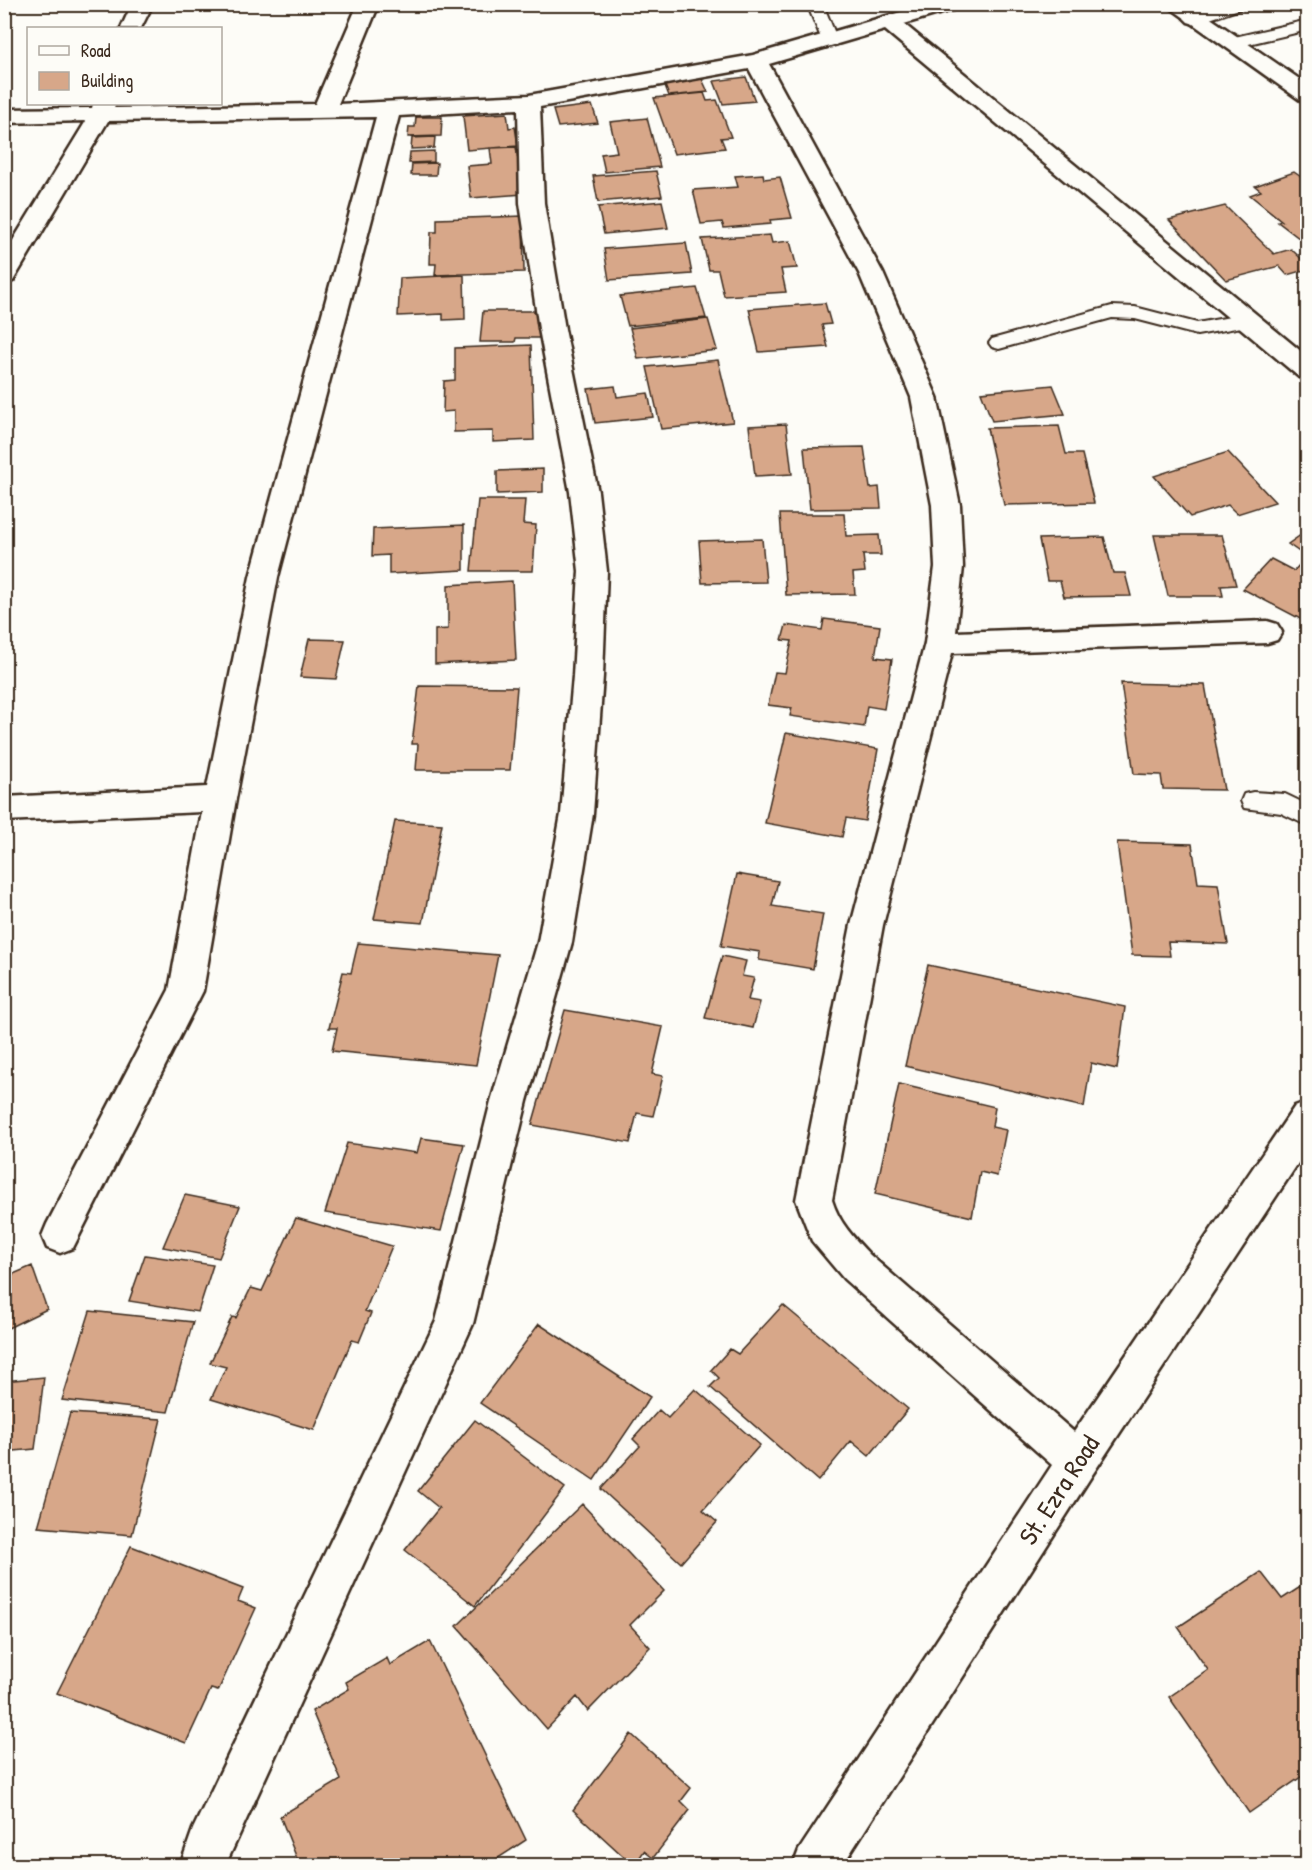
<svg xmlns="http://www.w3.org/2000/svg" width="1312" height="1870" viewBox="0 0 1312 1870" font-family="'Patrick Hand',sans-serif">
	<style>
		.building { fill: #d7a789; stroke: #3b2a1e; stroke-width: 1.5 }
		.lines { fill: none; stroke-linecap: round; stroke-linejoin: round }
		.lane-casing { stroke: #3b2a1e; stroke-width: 4 }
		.street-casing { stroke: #3b2a1e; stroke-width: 5 }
		.secondary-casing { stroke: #3b2a1e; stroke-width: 5 }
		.lane { fill: #fdfcf7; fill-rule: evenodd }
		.street { fill: #fdfcf7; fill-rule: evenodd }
		.secondary { fill: #fdfcf7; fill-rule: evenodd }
		.labels { text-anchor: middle; stroke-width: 4.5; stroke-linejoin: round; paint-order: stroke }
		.near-street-label { font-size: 26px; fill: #3b2a1e; stroke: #fdfcf7 }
	</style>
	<rect width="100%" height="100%" fill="#fdfcf7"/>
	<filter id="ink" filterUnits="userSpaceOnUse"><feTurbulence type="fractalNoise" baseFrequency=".0167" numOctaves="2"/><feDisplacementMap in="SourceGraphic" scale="12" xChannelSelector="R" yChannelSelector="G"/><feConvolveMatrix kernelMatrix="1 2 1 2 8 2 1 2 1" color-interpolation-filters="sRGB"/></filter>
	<g filter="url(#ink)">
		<path class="building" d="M746,77L755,101L723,104L714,81Z
			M702,79L708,92L669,96L664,83Z
			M704,93L707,101L717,100L731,137L721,138L725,148L674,154L654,98Z
			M592,105L598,123L558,127L553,110Z
			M507,113L509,128L515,127L518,146L467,150L463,116Z
			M416,117H442L441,136L408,137L409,127H415Z
			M647,118L660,167L605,172L601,154L617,152L610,122Z
			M435,137L434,148L411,149L412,138Z
			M516,147L523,194L471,198L467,166L492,164L490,148Z
			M434,151V162L409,163L410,152Z
			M437,163L436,175H411L412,164Z
			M656,171L662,196L598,202L593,176Z
			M1294,172L1308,182V245L1278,222L1282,221L1250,195L1261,191L1255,186Z
			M763,174L764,179L780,177L792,218L770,220L771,224L724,228L722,222L701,224L693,190L738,187L735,176Z
			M662,201L668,228L604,234L598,207Z
			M1225,206L1274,254L1291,249L1308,265V269L1287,275L1279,266L1226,280L1169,220Z
			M523,216L524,272L435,275L436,264H430L431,232H437V219Z
			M770,235L772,243L790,241L797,268L781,269L786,292L724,296L718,270H709L702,239Z
			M686,243L692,274L609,280L604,249Z
			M464,275L465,319L443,320V314L398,316L400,278Z
			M697,288L706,318L628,326L620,296Z
			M825,303L831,324L822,325L828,347L759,352L749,309Z
			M483,311H546L545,338H516L515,342H480Z
			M708,319L717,350L638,359L630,328Z
			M531,345L534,440L493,442V431L454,432V411L443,412L444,381L455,380V348Z
			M718,360L733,422L661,429L647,367Z
			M1053,385L1065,414L992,421L981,392Z
			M615,386L617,397L648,393L653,417L595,423L588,389Z
			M786,424L792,474L755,476L749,426Z
			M1059,426L1066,454H1082L1094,503L1004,505L987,428Z
			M864,447L870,488L879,487L881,508L810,509L804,448Z
			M1228,452L1275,502L1237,514L1228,505L1190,517L1154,476Z
			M543,469V492L497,494V471Z
			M478,500H525L523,524L536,525L533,571H471Z
			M780,514H844L846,536L879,535L881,555H863L865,572L853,573L855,594L786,595Z
			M464,525V570L389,574V555L372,556L373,529Z
			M1308,530V558L1288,544Z
			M1154,535H1222L1236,585L1221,586L1223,596H1168Z
			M1104,537L1113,573H1125L1131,596L1064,597L1060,581H1047L1039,539Z
			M762,539L766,582L702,583L699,541Z
			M1271,559L1294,571L1300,564L1308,567V623L1243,589Z
			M512,581L516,660L435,664V630L448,629V585Z
			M824,619L880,626L875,657L892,659L884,709L867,706L864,727L790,716L792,708L768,705L775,672L785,673L792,641L782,640L786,625L822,630Z
			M309,639L345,640L336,679L300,677Z
			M1121,683L1205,685L1224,790L1163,789L1161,775L1134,774Z
			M419,686L517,687L510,770H416L418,744H412Z
			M786,733L878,749L865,821L846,818L842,837L765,823Z
			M395,821L442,824L423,923L374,919Z
			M1117,842L1192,844L1198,883L1218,884L1228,944L1168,942L1170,956L1132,955Z
			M737,874L778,881L772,906L823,914L813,969L759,960L760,952L721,946Z
			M358,943L498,955L476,1065L332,1051L337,1028H329L343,972L351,973Z
			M722,956L746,961L742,976L754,978L748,1000L760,1002L753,1028L705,1018Z
			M928,965L1125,1007L1117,1069L1091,1063L1084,1107L905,1066Z
			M565,1010L663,1027L652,1074L663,1076L653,1116L637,1113L630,1143L532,1125Z
			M899,1084L995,1107L992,1127L1006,1130L997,1176L980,1172L972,1217L875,1194Z
			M421,1138L464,1144L441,1231L325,1213L347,1143L417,1153Z
			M185,1195L240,1206L219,1258L163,1247Z
			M296,1218L392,1246L365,1311L371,1313L359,1342L352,1340L314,1430L211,1399L226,1367L210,1363L232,1317L236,1318L251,1288L262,1291Z
			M145,1255L213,1265L198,1312L129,1301Z
			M32,1266L47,1309L4,1330V1278Z
			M783,1305L908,1409L869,1456L851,1441L818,1481L710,1387L719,1378L711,1370L730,1349L738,1354Z
			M90,1311L193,1322L168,1412L62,1400Z
			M539,1324L650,1397L594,1480L480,1403Z
			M44,1377L35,1449L4,1452V1381Z
			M695,1389L760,1445L703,1510L717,1522L681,1563L601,1489L640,1446L633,1439L659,1410L668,1418Z
			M70,1413L161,1419L132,1535L38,1527Z
			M475,1420L565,1488L475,1606L405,1550L439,1508L418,1491Z
			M582,1504L664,1591L630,1625L650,1647L588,1711L577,1697L547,1729L457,1626Z
			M131,1546L243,1589L238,1601L256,1608L218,1691L211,1689L186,1743L57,1693Z
			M1261,1572L1282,1599L1308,1582V1772L1249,1813L1169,1697L1208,1670L1178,1627Z
			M430,1641L526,1840L486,1866H300L280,1816L341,1780L312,1711L349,1689L346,1682L387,1658L390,1665Z
			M631,1734L691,1788L681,1801L690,1810L653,1858L644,1851L634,1866L573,1810Z"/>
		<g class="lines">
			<g class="lane-casing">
				<path id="lane" d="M807,4H823L838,41L836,45H824Z
					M1308,20V30L1232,48L1224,43L1226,39Z
					M1112,306L1135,307L1197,323L1247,314L1254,316L1257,320L1254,324L1247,326L1197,335L1135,319L1112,318L999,349L992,347L989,343L992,339Z
					M1253,792L1285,794L1308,805V826L1281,813L1244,808L1241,801L1244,794Z"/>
			</g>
			<g class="street-casing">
				<path id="street" d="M132,4H153L141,28H121Z
					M358,4H379L338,104L529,95L753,55L928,4H962L959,8L904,24L1308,357V379L1299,377L885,30L769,64L883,273L937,397L960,505L963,567L956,632L1267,621L1277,624L1282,632L1277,640L1267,643L952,653L883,925L832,1200C839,1223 854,1238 870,1255L1074,1432L1295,1106L1308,1101V1148L1092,1475L842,1866H793L799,1850L1052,1465L844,1279L812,1241L796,1200L851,925L925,643L935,567L932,505L911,397L859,273L749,69L540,107L544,203L565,329L598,492L607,571L603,676L593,814L572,942L527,1101L473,1324L225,1866H180L193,1829L436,1321L491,1101L538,942L561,814L573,676L579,571L570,492L539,329L520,203L518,109L399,116L278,577L236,799L203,991L73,1248L60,1253L47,1248L42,1236L47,1224L169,990L202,812L4,821V797L207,787L250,577L376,117L108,121L16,276L13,281L4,283V255L86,121L4,123V109L92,108L93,104H115L114,108L315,104Z
					M1213,4H1245L1242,8L1195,24L1188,22L1184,18L1188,14Z"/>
			</g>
			<g class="secondary-casing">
				<path id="secondary" d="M1165,4H1190L1308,85V101L1300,100Z"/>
			</g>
			<use href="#lane" class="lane"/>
			<use href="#street" class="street"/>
			<use href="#secondary" class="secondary"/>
		</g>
	</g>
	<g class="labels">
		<g class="near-street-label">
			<text transform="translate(1059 1490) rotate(-57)" y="9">St. Ezra Road</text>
		</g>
	</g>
	<rect width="1312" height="1870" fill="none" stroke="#fdfcf7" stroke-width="24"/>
	<rect x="12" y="12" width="1288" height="1846" fill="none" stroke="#3b2a1e" stroke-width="2" filter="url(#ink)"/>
	<rect x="27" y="27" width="195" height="78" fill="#fdfcf7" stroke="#afa8a0" stroke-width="1.5"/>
	<rect x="39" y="46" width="30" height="9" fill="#fdfcf7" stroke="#afa8a0" stroke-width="1.5"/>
	<text x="81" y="57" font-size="18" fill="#3b2a1e">Road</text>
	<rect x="39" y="72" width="30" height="18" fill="#d7a789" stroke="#afa8a0" stroke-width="1.5"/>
	<text x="81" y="87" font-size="18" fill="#3b2a1e">Building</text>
</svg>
